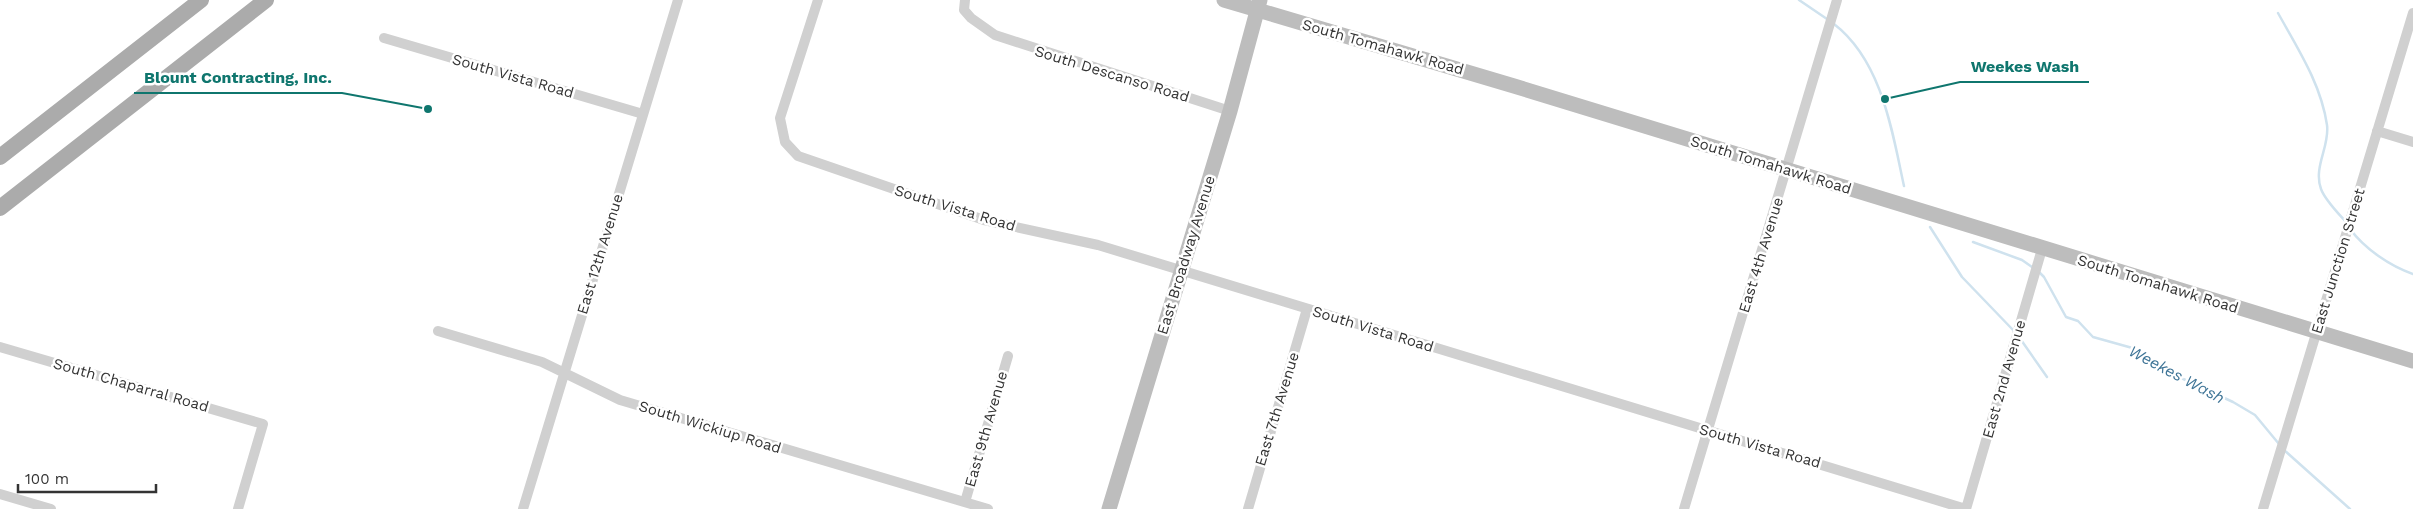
<svg xmlns="http://www.w3.org/2000/svg" width="2413" height="509" viewBox="0 0 2413 509" font-family="'Work Sans',sans-serif">
	<style>
		.lines { fill: none; stroke-linecap: round; stroke-linejoin: round }
		.stream { stroke: #cfe2ee; stroke-width: 2.5 }
		.street { stroke: #d0d0d0; stroke-width: 10 }
		.secondary { stroke: #bdbdbd; stroke-width: 15 }
		.primary { stroke: #ababab; stroke-width: 16 }
		.labels { text-anchor: middle; stroke-width: 5; stroke-linejoin: round; paint-order: stroke }
		.street-label { font-size: 15px; fill: #333; stroke: #fff }
		.water-label { font-size: 16px; font-style: italic; fill: #3f7597; stroke: #fff }
		.leader { fill: none; stroke: #0f766e; stroke-width: 2 }
		.callout-dot { fill: #0f766e; stroke: #fff; stroke-width: 2 }
		.callout-label { font-size: 16px; text-anchor: middle; font-weight: bold; fill: #0f766e; stroke: #fff; stroke-width: 5; stroke-linejoin: round; paint-order: stroke }
	</style>
	<rect width="100%" height="100%" fill="#fff"/>
	<g class="lines">
		<path class="stream" d="M1799,0L1827,19
			M2278,13C2298,49 2321,84 2327,125C2330,146 2313,167 2321,189C2325,200 2338,213 2346,222
			M1834,24C1882,61 1892,131 1904,186
			M1930,227L1962,277L2014,331
			M2350,229C2365,249 2390,266 2413,274
			M1973,242L2022,260L2032,267
			M2039,272L2044,277L2066,317L2078,321L2093,337L2136,349L2166,371L2233,402L2255,415L2279,444
			M2019,337L2047,377
			M2284,450L2350,509"/>
		<path class="street" d="M818,0L780,118L785,142L798,156L984,220L1098,245L1966,509
			M965,0L964,10L971,18L995,35L1230,111
			M384,38L643,114
			M2377,131L2413,142
			M438,331L542,362L620,400L988,509
			M0,347L263,424L238,509
			M0,494L51,509
			M965,502L1008,356
			M523,509L678,0
			M1248,509L1307,309
			M1684,509L1837,0
			M1966,509L2042,249
			M2263,509L2413,13"/>
		<path class="secondary" d="M1224,0L1514,86L2413,361
			M1109,509L1230,111L1260,0"/>
		<path class="primary" d="M0,157L201,0
			M0,208L266,0"/>
	</g>
	<g class="labels">
		<g class="street-label">
			<text transform="translate(1383 47) rotate(16)" y="5">South Tomahawk Road</text>
			<text transform="translate(1112 74) rotate(17)" y="5">South Descanso Road</text>
			<text transform="translate(513 76) rotate(16)" y="5">South Vista Road</text>
			<text transform="translate(1771 165) rotate(17)" y="5">South Tomahawk Road</text>
			<text transform="translate(955 208) rotate(17)" y="5">South Vista Road</text>
			<text transform="translate(600 254) rotate(-73)" y="5">East 12th Avenue</text>
			<text transform="translate(1186 255) rotate(-73)" y="5">East Broadway Avenue</text>
			<text transform="translate(1761 255) rotate(-73)" y="5">East 4th Avenue</text>
			<text transform="translate(2338 261) rotate(-73)" y="5">East Junction Street</text>
			<text transform="translate(2158 284) rotate(17)" y="5">South Tomahawk Road</text>
			<text transform="translate(1373 329) rotate(17)" y="5">South Vista Road</text>
			<text transform="translate(2004 379) rotate(-74)" y="5">East 2nd Avenue</text>
			<text transform="translate(131 385) rotate(16)" y="5">South Chaparral Road</text>
			<text transform="translate(1277 409) rotate(-73)" y="5">East 7th Avenue</text>
			<text transform="translate(710 427) rotate(17)" y="5">South Wickiup Road</text>
			<text transform="translate(986 429) rotate(-74)" y="5">East 9th Avenue</text>
			<text transform="translate(1760 446) rotate(16)" y="5">South Vista Road</text>
		</g>
		<g class="water-label">
			<text transform="translate(2177 374) rotate(28)" y="6">Weekes Wash</text>
		</g>
	</g>
	<path class="leader" d="M1885 99L1960 82H2089M428 109L342 93H134"/>
	<g class="callout-dot">
		<circle cx="1885" cy="99" r="5"/>
		<circle cx="428" cy="109" r="5"/>
	</g>
	<g class="callout-label">
		<text x="2025" y="72">Weekes Wash</text>
		<text x="238" y="83">Blount Contracting, Inc.</text>
	</g>
	<path d="M18 484v8h138v-8" fill="none" stroke="#333333" stroke-width="2.5"/>
	<text x="25" y="484" font-size="15" fill="#333333" stroke="#ffffff" stroke-width="4" paint-order="stroke">100 m</text>
</svg>
